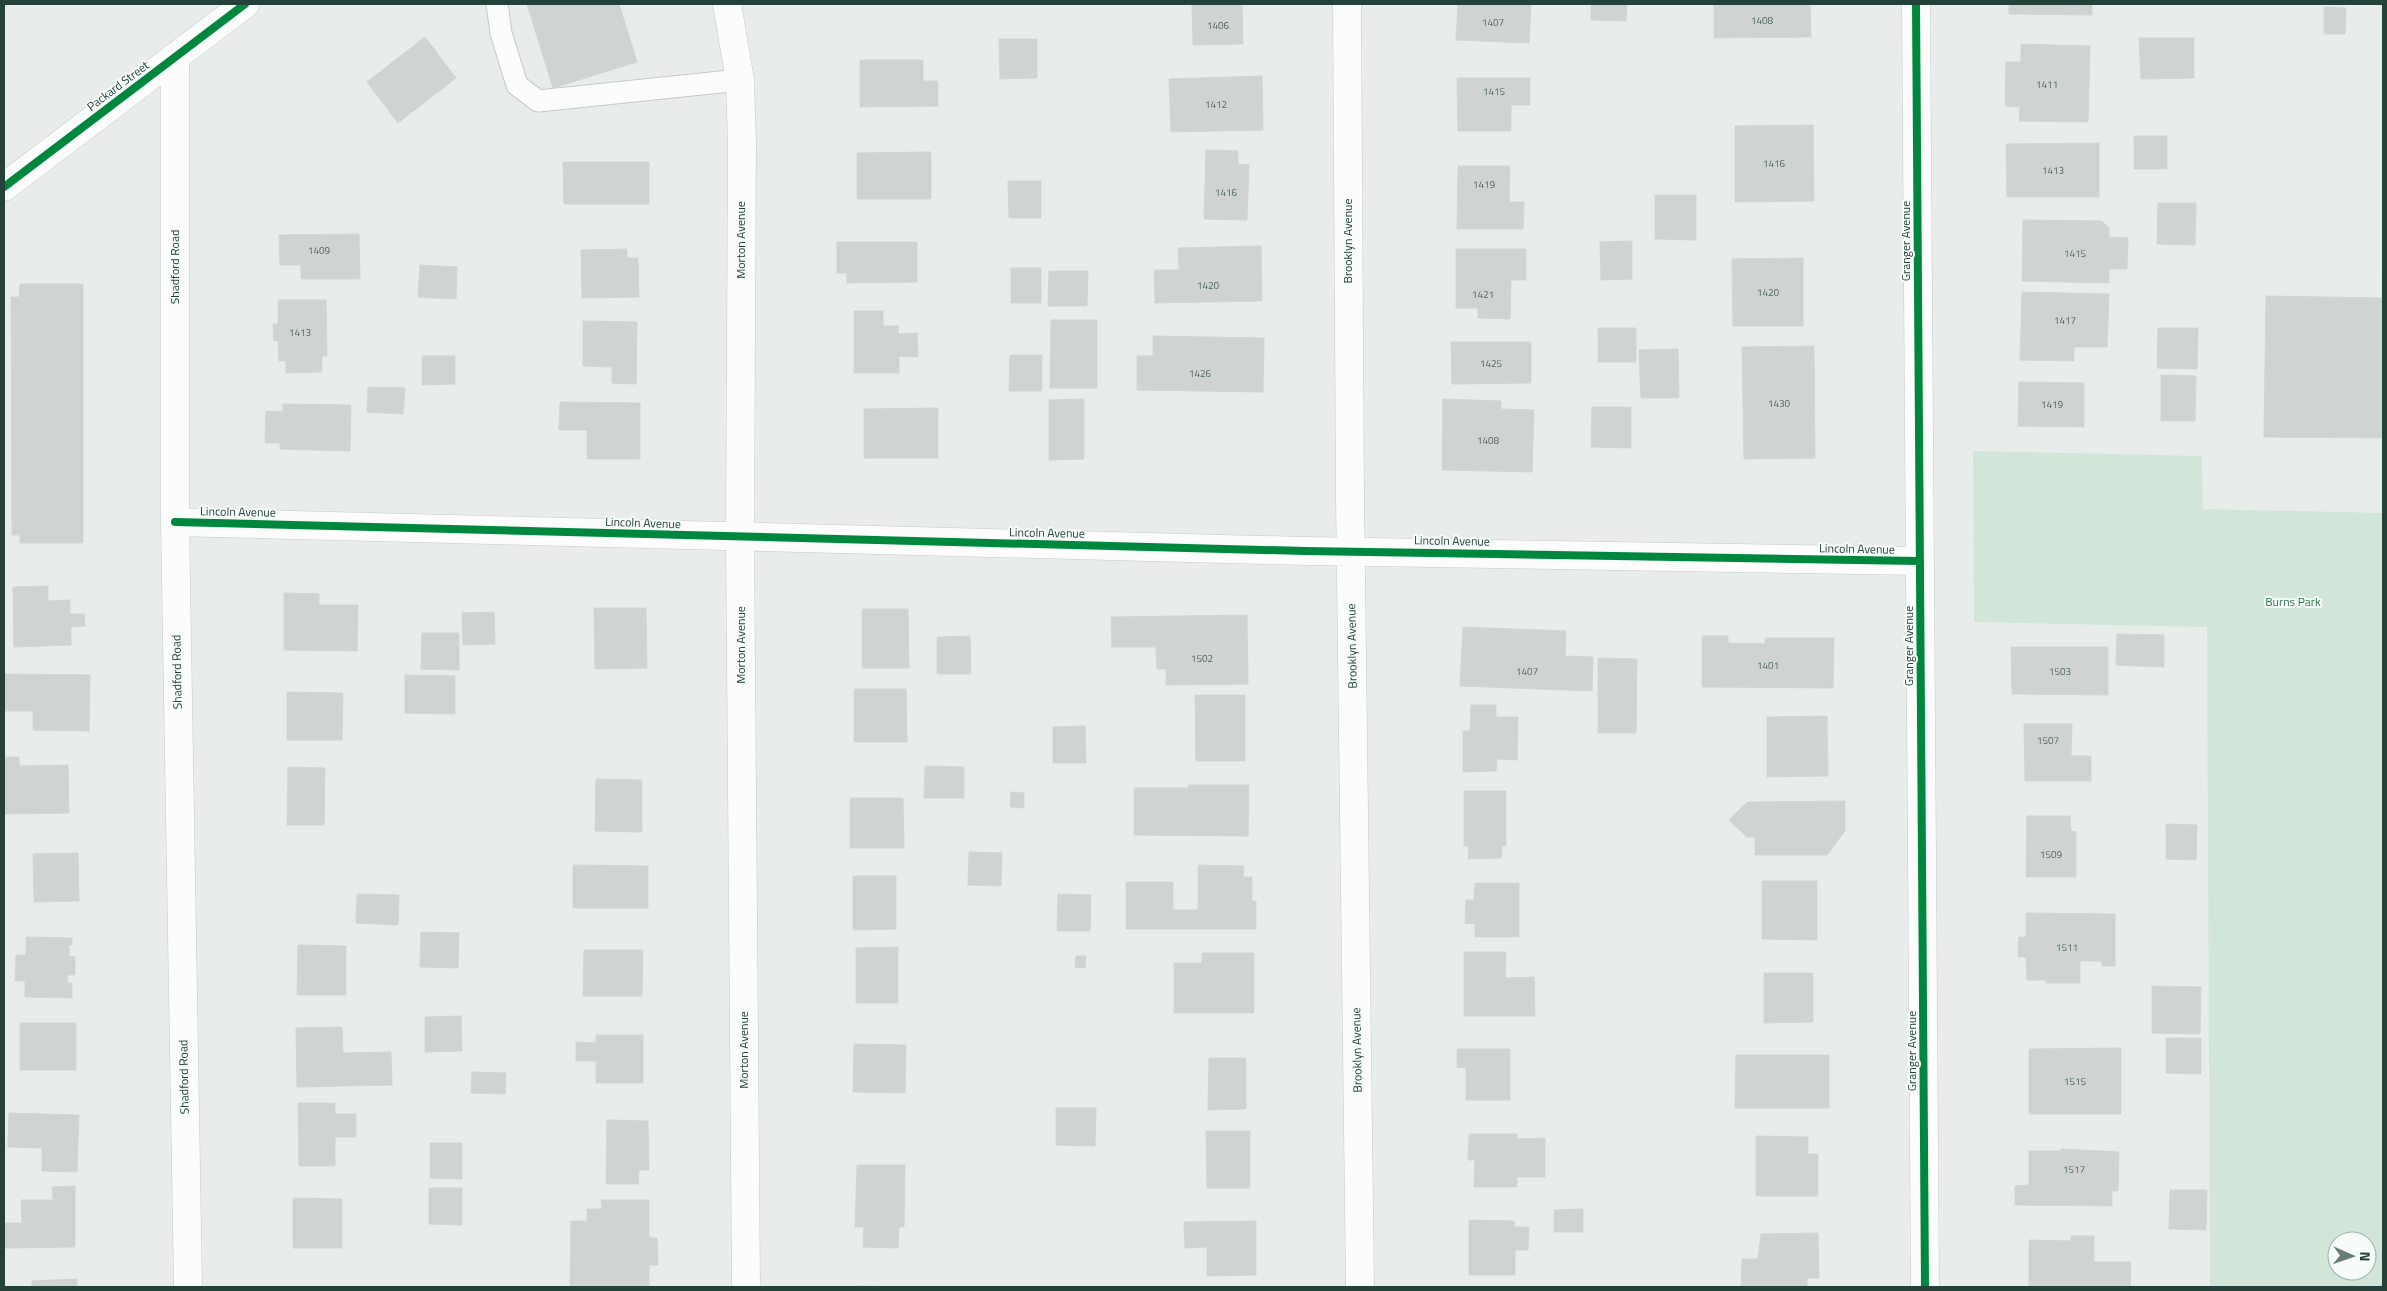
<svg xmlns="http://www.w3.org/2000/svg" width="2387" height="1291" viewBox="0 0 2387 1291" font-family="'Titillium Web',sans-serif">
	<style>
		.green { fill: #d1e6d8; fill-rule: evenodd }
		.building { fill: #cfd4d2; stroke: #d1d6d4 }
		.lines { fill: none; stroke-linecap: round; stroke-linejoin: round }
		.lane-casing { stroke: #c5cac8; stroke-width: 23 }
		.street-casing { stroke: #c5cac8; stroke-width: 29 }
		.secondary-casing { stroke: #c3cbc8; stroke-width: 29 }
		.lane { stroke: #fcfcfc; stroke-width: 21 }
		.street { stroke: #fcfcfc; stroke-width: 28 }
		.secondary { stroke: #fcfcfc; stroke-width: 28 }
		.cycleway-casing { stroke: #f7fbf9; stroke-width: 11 }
		.cycleway { stroke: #00873e; stroke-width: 8 }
		.labels { text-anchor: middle; stroke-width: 4; stroke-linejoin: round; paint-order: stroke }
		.number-label { font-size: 10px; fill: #506761 }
		.street-label { font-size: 12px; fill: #24423a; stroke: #f7fbf9 }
		.park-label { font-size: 12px; fill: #2d7a4b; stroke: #f7fbf9 }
	</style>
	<rect width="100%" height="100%" fill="#e8edeb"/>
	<path class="green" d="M2383,195V317H2381Z
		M1973,451L2202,456L2203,509L2383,513V1287H2210L2207,627L1974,622ZM2337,1241H2367V1271H2337Z"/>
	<path class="building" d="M527,4H619L637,62L553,88Z
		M1192,4L1242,5L1243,44L1193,45Z
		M1458,4H1531L1529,43L1456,40Z
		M1591,4H1627L1626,21L1591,20Z
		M1714,4H1810L1811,37L1714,38Z
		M2009,4H2092V15L2009,14Z
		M2324,7L2346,8L2345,34H2324Z
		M425,37L456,78L398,123L367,82Z
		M2139,38H2194V78L2141,79Z
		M999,39H1037V78L1000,79Z
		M2021,44L2090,46L2088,122L2019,121L2020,107L2005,106L2006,62H2021Z
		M860,60H923V81H938V106L860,107Z
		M1262,76L1263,130L1171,132L1169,79Z
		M1457,78H1530V105H1511V131H1458Z
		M1813,125L1814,201L1735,202V126Z
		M2134,136H2167V169H2134Z
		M2099,143V197H2007L2006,144Z
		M1206,150L1238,151V164L1249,165L1247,220L1204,219Z
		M931,152V199H857V153Z
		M563,162H649V204H564Z
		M1458,166H1510L1509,202H1524L1523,229H1457Z
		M1008,181H1041V218H1009Z
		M1655,195H1696V240L1655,239Z
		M2158,203H2196L2195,245L2157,244Z
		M2023,220L2102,221L2109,228V237L2128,238L2127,269H2109V283L2022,281Z
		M359,234L360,279H301V265H280L279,235Z
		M1632,241V279L1601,280L1600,242Z
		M837,242H917V282L847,283V273H837Z
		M1261,246L1262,301L1155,303L1154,270H1179L1178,248Z
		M627,249V258H638L639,297L582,298L581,250Z
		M1456,249H1526V280H1511L1510,319L1478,318V308H1456Z
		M1803,258V326H1733L1732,259Z
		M420,265L457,267L456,299L418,297Z
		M1011,268H1041V303H1011Z
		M1049,271H1088L1087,306H1048Z
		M20,284H83V543H20V535H12L11,297H19Z
		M2022,292L2109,294L2107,347H2074V361L2020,360Z
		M2266,296L2383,298V438L2264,437Z
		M278,300H326L327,356H322V372L286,373V361H279L278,340L274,341L273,324H278Z
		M854,311H883V326H899L898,334L917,333L918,357L899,356V373H854Z
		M1051,320H1097V388H1050Z
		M583,321L637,322L636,384L612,383V367L583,366Z
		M1598,328H1636V362H1598Z
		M2158,328H2198L2197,369L2157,368Z
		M1153,336L1264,338L1263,392L1137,390V356H1153Z
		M1451,342H1531V383L1452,384Z
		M1814,346L1815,458L1744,459L1742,347Z
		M1678,349L1679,398H1641L1639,350Z
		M1010,355H1042V391H1009Z
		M422,356H455V384L422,385Z
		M2161,375L2196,376L2195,421H2161Z
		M2019,382L2084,383V427L2018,426Z
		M368,387L405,388L403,414L367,412Z
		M1084,399V459L1049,460V400Z
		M1443,399L1501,401V409L1534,410L1532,472L1442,470Z
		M560,402L640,403V459H587V430H559Z
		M283,404L351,405L350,451L280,449V443H265L266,411L283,412Z
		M1592,407H1631V448L1591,447Z
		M938,408V458H864V409Z
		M48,586V601L70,600V614H84L85,626L71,627V645L14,647L13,587Z
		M284,593L319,594V605H358L357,651L284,650Z
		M594,608H646L647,668L595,669Z
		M862,609H908L909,668H862Z
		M494,612L495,644L463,645L462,613Z
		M1247,615L1248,684L1166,685V669H1157L1156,647H1112L1111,617Z
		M1463,627L1566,631L1565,656L1593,657L1592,691L1460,686Z
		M422,633H459V670L421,669Z
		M2117,634L2164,635V667L2116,665Z
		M970,636L971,674H937V637Z
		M1702,636H1728V643L1765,644V638H1834L1833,688L1702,687Z
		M2011,647H2108V695L2012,694Z
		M1598,658L1637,659L1636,733H1598Z
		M4,674L90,675L89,731L33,730V711H4Z
		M405,675L455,676V714L405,713Z
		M854,689H906L907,742H854Z
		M287,692L343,693L342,740H287Z
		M1195,695H1245V761H1196Z
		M1471,705H1496V717H1518L1517,760L1497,759L1496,771L1463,772V731H1470Z
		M1827,716L1828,776L1767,777V717Z
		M2024,724H2072L2071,756H2091V781H2025Z
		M1085,726L1086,763H1053V727Z
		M4,757H19V766L68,765L69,813L4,814Z
		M925,766L964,767V798H924Z
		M288,767L325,768L324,825H287Z
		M596,779L642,780V832L595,831Z
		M1188,785H1249L1248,836L1134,835V788H1188Z
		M1464,791H1506V846H1502L1501,858L1468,859L1469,846H1464Z
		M1011,792L1024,793V808L1010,807Z
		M850,798H903L904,848H850Z
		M1845,801V831L1827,855H1755V837H1747L1729,820L1747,802Z
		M2027,816H2070L2071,831L2076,832V877H2026Z
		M2166,824L2197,825L2196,860L2166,859Z
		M969,852L1002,853L1001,886L968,885Z
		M78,853L79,901L34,902L33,854Z
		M573,865L648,866V908H573Z
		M1198,865L1244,866L1243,877H1252V901H1256V929H1126V882H1173V910H1198Z
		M853,876H896V929L853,930Z
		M1762,881H1817V940L1762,939Z
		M1475,883H1519V937H1475V923L1465,924L1466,900H1474Z
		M357,894L399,895L398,925L356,923Z
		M1058,894L1091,895L1090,931H1057Z
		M2026,913L2115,914V966H2102L2101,961H2080V983H2046V980H2027L2026,957H2018L2019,937H2026Z
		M421,932L459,933L458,968L420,967Z
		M26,937L72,938V945H69V956L75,957V975H67L68,983H72V998L25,997V981H15L16,955H26Z
		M298,945L346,946V995H297Z
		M898,947V1003H856V948Z
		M584,950H643L642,996H583Z
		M1464,952H1506L1505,978L1534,977L1535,1016H1464Z
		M1202,953H1254V1013H1174V963H1202Z
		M1076,956H1086L1085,968L1075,967Z
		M1764,973H1813V1022L1764,1023Z
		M2152,986L2201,987L2200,1034L2152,1033Z
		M461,1016L462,1051L425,1052V1017Z
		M20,1023H76V1070H20Z
		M342,1027L343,1053L391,1052L392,1085L297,1087L296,1028Z
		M596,1035H643V1083H596V1061H576V1042L596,1043Z
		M2166,1038H2201V1074L2166,1073Z
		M854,1044L906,1045L905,1093L853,1092Z
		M2121,1048V1114H2029V1049Z
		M1457,1049H1510V1100H1466V1067L1457,1068Z
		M1736,1055H1829V1108H1735Z
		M1209,1058H1246V1109L1208,1110Z
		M472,1072L506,1073L505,1094L471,1093Z
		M298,1103H335V1114H356V1137H335V1166H299Z
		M1056,1108H1096L1095,1146L1056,1145Z
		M9,1113L79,1115L77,1172L42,1171V1148L8,1147Z
		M607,1120L648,1121L649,1170H639L638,1184H606Z
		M1206,1131H1250V1188H1207Z
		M1469,1134H1517V1139L1545,1138V1177H1517V1187H1474L1475,1160H1468Z
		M1756,1136L1808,1137V1154H1818V1196H1756Z
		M430,1143H462V1179L430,1178Z
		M2061,1149L2119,1152L2118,1191H2112V1206L2015,1205V1186L2029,1185V1151H2061Z
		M857,1165H905L904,1227H899L898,1248L863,1247L864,1227H855Z
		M75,1186V1247L5,1248V1223H22L21,1200H53L52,1187Z
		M429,1188H462V1225L429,1224Z
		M2170,1190H2207L2206,1230L2169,1229Z
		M293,1198L342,1199V1248H293Z
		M601,1200H649V1238H657L658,1265H649V1287H570L571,1221H587V1209H602Z
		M1583,1209V1232H1554V1210Z
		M1469,1220L1514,1221L1515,1227H1529L1528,1250H1515V1275H1469Z
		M1256,1221V1275L1207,1276V1247L1185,1248L1184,1222Z
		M1818,1233L1819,1278H1807V1287H1741L1742,1259H1758L1761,1234Z
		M2071,1236H2094V1262H2131L2130,1287H2029V1240L2071,1241Z
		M77,1279V1287H32V1281Z
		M857,1286L910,1287H857Z"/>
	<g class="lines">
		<g class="lane-casing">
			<path id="lane" d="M497,4L501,33L517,85L538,101L740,80"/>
		</g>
		<g class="street-casing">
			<path id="street" d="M727,4L740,80L742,144L740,537L746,1287
				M1347,4L1350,497L1360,1287
				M1916,4L1925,1287
				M175,57V522L188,1287
				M175,522L1305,551L1919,561"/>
		</g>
		<g class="secondary-casing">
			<path id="secondary" d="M4,187L245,4"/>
		</g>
		<use href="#lane" class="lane"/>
		<use href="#street" class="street"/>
		<use href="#secondary" class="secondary"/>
		<g class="cycleway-casing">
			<path id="cycleway" d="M1916,4L1925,1287
				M4,187L245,4
				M175,522L1305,551L1919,561"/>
		</g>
		<use href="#cycleway" class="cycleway"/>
	</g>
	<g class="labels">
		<g class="number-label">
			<text x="1762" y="24">1408</text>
			<text x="1493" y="26">1407</text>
			<text x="1218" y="29">1406</text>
			<text x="2047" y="88">1411</text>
			<text x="1494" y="95">1415</text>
			<text x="1216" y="108">1412</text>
			<text x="1774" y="167">1416</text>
			<text x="2053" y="174">1413</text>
			<text x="1484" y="188">1419</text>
			<text x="1226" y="196">1416</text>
			<text x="319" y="254">1409</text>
			<text x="2075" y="257">1415</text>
			<text x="1208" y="289">1420</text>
			<text x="1768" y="296">1420</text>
			<text x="1483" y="298">1421</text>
			<text x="2065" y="324">1417</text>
			<text x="300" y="336">1413</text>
			<text x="1491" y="367">1425</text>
			<text x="1200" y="377">1426</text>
			<text x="1779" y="407">1430</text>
			<text x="2052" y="408">1419</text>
			<text x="1488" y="444">1408</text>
			<text x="1202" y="662">1502</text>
			<text x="1768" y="669">1401</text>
			<text x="1527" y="675">1407</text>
			<text x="2060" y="675">1503</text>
			<text x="2048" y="744">1507</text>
			<text x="2051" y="858">1509</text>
			<text x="2067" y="951">1511</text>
			<text x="2075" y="1085">1515</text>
			<text x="2074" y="1173">1517</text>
		</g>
		<g class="street-label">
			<text transform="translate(118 86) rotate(-37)" y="4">Packard Street</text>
			<text transform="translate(741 240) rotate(-90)" y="4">Morton Avenue</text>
			<text transform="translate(1348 241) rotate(-90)" y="4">Brooklyn Avenue</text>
			<text transform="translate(1906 241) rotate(-90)" y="4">Granger Avenue</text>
			<text transform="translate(175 267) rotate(-90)" y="4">Shadford Road</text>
			<text transform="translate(238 512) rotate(1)" y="4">Lincoln Avenue</text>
			<text transform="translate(643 523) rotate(2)" y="4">Lincoln Avenue</text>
			<text transform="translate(1047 533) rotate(1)" y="4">Lincoln Avenue</text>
			<text transform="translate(1452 541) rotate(1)" y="4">Lincoln Avenue</text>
			<text transform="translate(1857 549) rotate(1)" y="4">Lincoln Avenue</text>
			<text transform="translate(741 645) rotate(-90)" y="4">Morton Avenue</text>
			<text transform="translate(1352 646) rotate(-91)" y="4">Brooklyn Avenue</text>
			<text transform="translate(1909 646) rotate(-90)" y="4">Granger Avenue</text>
			<text transform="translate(177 672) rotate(-91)" y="4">Shadford Road</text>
			<text transform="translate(744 1050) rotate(-90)" y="4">Morton Avenue</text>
			<text transform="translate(1357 1050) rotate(-91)" y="4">Brooklyn Avenue</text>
			<text transform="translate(1912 1051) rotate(-90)" y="4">Granger Avenue</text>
			<text transform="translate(184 1077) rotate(-91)" y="4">Shadford Road</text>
		</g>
		<g class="park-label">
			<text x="2293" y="606">Burns Park</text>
		</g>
	</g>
	<rect width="2387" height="1291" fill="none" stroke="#24423a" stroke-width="10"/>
	<g transform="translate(2352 1256) rotate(92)"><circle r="24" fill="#f7fbf9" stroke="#a3b1ad"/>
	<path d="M0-4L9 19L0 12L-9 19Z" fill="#697e78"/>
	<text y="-8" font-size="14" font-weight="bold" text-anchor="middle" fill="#24423a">N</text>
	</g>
</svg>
